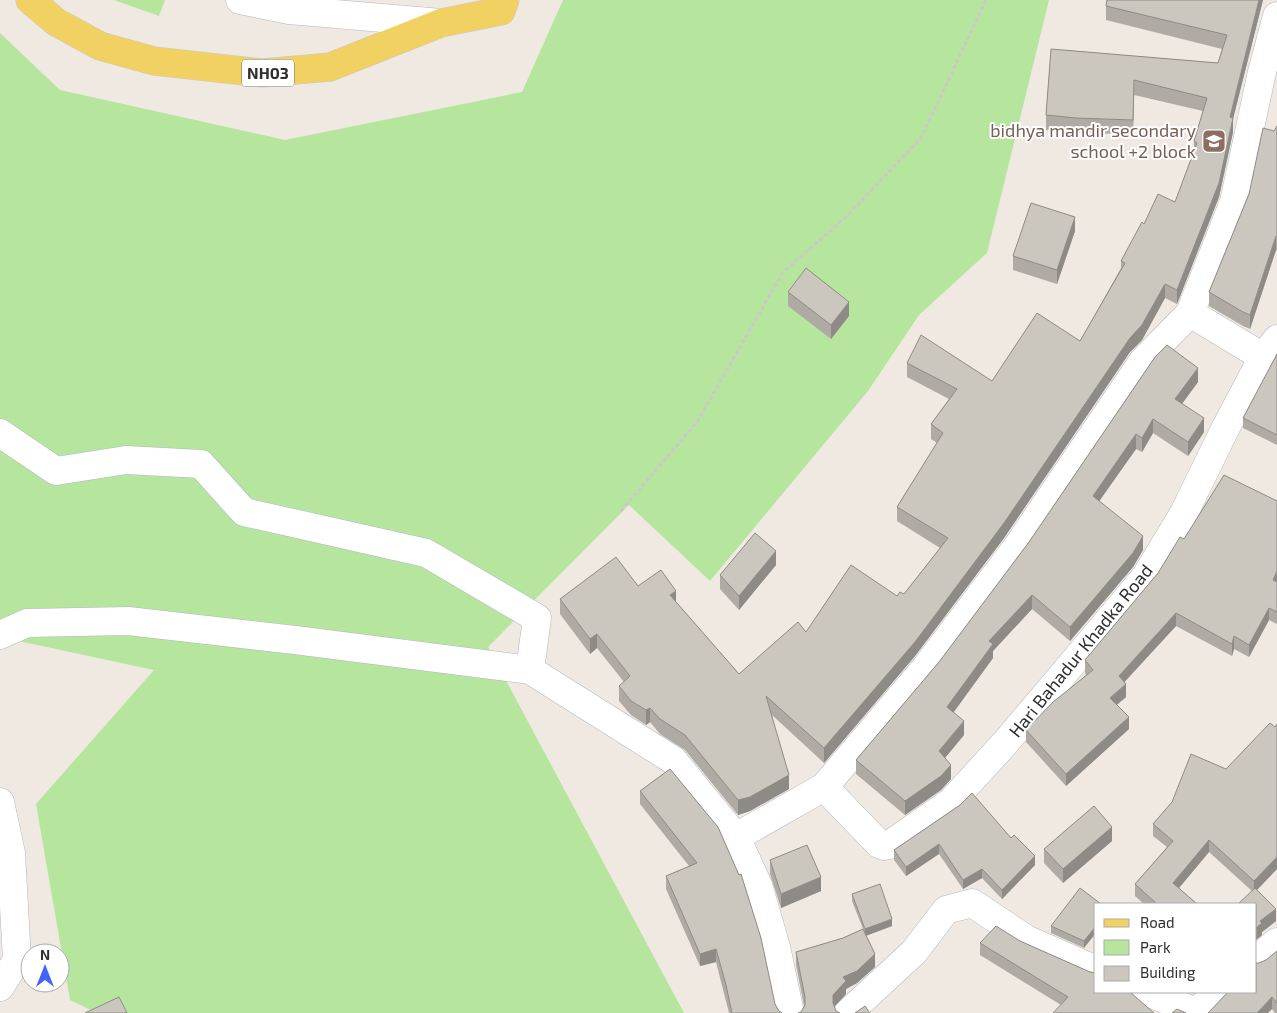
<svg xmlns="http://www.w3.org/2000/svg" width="1277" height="1013" viewBox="0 0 1277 1013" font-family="'Exo 2',sans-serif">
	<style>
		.green { fill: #b6e59e }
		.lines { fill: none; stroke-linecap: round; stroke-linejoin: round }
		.street-casing { stroke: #b4b7c1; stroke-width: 29 }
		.primary-casing { stroke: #c9c9c9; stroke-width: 29 }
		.path { stroke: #c9c9c9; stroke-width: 3; stroke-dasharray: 4 2.5; stroke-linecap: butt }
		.street { stroke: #fff; stroke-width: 28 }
		.primary { stroke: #f2d163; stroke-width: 28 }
		.wall { fill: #afaba4 }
		.shaded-wall { fill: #8e8b86 }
		.building { fill: #cbc7bf; stroke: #8e8b86 }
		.labels { text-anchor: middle; stroke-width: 4; stroke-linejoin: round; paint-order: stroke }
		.shield { fill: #fff; stroke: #6d6d6d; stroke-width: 1 }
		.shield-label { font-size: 16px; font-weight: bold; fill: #2e2e2e }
		.education-label { font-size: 18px; fill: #785e54; stroke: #fff; text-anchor: end }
		.street-label { font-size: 18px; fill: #2e2e2e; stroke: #fff }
	</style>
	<rect width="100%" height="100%" fill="#efe9e1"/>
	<path class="green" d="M114,0H165L159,16Z
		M563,0H1049L987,253L919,315L868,391L710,581L629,505L488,647L684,1013H97L70,1000L36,804L154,670L0,637V33L60,90L285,140L522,92Z"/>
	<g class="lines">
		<g class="street-casing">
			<path id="street" d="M240,0L289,10L441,23
				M1190,313L1263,357
				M0,433L56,471L126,460L201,464L244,512L426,553L537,618L530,670
				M0,635L27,623L128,621L295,640L530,670L673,760L736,837L758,885L776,947L790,1013
				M824,787L879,844L884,846L889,845L951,802L1006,742L1146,576L1184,513L1225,429L1263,357L1277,339
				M0,802L11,853L17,960L0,987
				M736,837L824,787L927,666L1017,547L1143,361L1190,313L1234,202L1262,72L1277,16
				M1256,960L1277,942
				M1147,992L1198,1013
				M1196,1012L1219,992
				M848,1013L914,952L946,910L972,903L1026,939L1096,970"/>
		</g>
		<g class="primary-casing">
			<path id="primary" d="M30,0L56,22L100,46L154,61L262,73L330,67L441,23L501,11L505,0"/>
		</g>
		<path class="path" d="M621,511L697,422L783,272L845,218L921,138L986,0"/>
		<use href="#street" class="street"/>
		<use href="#primary" class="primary"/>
	</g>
	<path class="wall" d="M1107,0H1263L1233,118V132L1219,197L1177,304L1165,298L1142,340L1130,352L1004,538L915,656L824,763L772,715L789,789L750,811L738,815L685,750L660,734L650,722L646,725L631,715L619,701V686L624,682L597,648L590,654L560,614V599L676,602L739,674L806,632L904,594L940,548L897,521V507L937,443L931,439V424L949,399L907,377V363L992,381L1080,341L1121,268V261L1144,224L1175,202L1194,152V141L1203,111L1134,95L1133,134L1076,133L1046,130V115L1051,49L1218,63L1222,49L1106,20V6Z
		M1277,126V251L1276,250L1250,329L1243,326L1209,306V292L1274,131Z
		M1075,231L1057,284L1013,270V256Z
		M788,292L849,316L831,339L788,306Z
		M1277,354V445L1243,428V418Z
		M1155,357L1198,382L1182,404L1204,432L1188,456L1153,433L1142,452L1136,449L1099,501L1143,550L1133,567L1070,641L1032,609L993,651V658L954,712L964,735L945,758L951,779L941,790L905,815L856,774V760L939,662L1029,542Z
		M1277,501V624L1269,620L1249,657L1234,649L1232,656L1176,626L1124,682L1126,697L1117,705L1129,729L1066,786L1026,742V730L1086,675L1085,673V660L1158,573L1184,539Z
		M776,565L739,610L720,589V575Z
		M670,769L775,1004L779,1011L782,1013H729L716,962L700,966L666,889V876L689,866L640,804V791Z
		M1172,802L1277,869L1257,890L1276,921L1262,932V935L1256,940V904L1252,891L1209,852L1179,888L1197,904H1144L1135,896V884L1167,847L1153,836V824Z
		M960,805L1011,838L1035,865L1002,899L982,878L963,889L939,854L906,876L894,860V850Z
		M1112,841L1063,883L1044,863V849Z
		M770,860L821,891L781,908L770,874Z
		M852,894L892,926L866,936L875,967L857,983L846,989V994L834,1007L836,1011L801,1012L804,1006L796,965V952L843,938L863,929L852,901Z
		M1101,904L1084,948L1051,933V926Z
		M1020,941L1090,972L1096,973L1061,1005L980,955V943Z
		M1277,951V1013H1275L1272,1009L1259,963L1266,960Z"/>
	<path class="shaded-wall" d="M1259,0H1263L1230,131V117Z
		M1134,80V95L1133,134V120Z
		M1233,118V132L1219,197L1177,304V290Z
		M1075,217V231L1057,284V270Z
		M1276,236V250L1250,329V315Z
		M1165,284V298L1142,340L1130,352L1004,538L915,656L824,763V748Z
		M849,302V316L831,339V325Z
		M1198,368V382L1175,413V399Z
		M1204,418V432L1188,456V442Z
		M1153,419V433L1142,452V438Z
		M1136,434V449L1093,510V496Z
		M1143,536V550L1133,567L1070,641V627Z
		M776,551V565L739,610V596Z
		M1277,571V584L1273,580Z
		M676,591V605L670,595Z
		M1032,595V609L993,651V658L947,721V707L989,641Z
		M1269,608V620L1249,657V645Z
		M1176,613V626L1119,688V676Z
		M597,634V648L590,654V639Z
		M1234,636V649L1232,656V644Z
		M1126,684V697L1110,710V698Z
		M650,708V722L646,725V710Z
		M1129,717V729L1066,786V774Z
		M964,721V735L939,765V751Z
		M951,765V779L941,790L905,815V801Z
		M789,775V789L750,811L738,815V800Z
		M1112,827V841L1063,883V869Z
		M1209,840V852L1173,895V883Z
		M939,844V854L906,876V867Z
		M1035,856V865L1002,899V890Z
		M1277,857V869L1254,893V881Z
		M982,869V878L963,889V880Z
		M821,877V891L781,908V894Z
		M1276,909V921L1262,932V935L1256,940V928L1260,921Z
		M892,919V926L865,936V929Z
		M1096,926V933L1084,948V941Z
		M716,949V962L700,966V954Z
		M875,954V967L857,983L846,989V994L833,1008V1013V995L843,977Z
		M1272,997V1009L1268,1013H1257Z"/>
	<path class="building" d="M1107,0H1259L1230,117L1233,118L1219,183L1177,290L1165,284L1142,325L1130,338L1004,523L915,642L824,748L766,696L789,775L750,797L738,800L685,735L660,719L650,708L646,710L631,701L619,686L630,676L597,634L590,639L560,599L616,557L638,586L661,570L676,591L670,595L739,674L798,622L806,632L851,565L897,596L900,592L904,594L948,538L897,507L943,433L931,424L957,389L907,363L921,335L992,381L1037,313L1080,341L1125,263L1121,261L1142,222L1144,224L1158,194L1175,202L1197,143L1194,141L1207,98L1134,80L1133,120L1076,118L1046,115L1051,49L1218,63L1227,35L1106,6Z
		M1277,126V237L1276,236L1250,315L1243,312L1209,292L1249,194L1263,128L1274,131Z
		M1031,203L1075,217L1057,270L1013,256Z
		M806,268L849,302L831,325L788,292Z
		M1167,345L1198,368L1175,399L1204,418L1188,442L1153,419L1142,438L1136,434L1093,496L1143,536L1133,553L1070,627L1032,595L989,641L993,644L947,707L964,721L939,751L951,765L941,776L905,801L856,760L939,662L1029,542L1155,357Z
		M1277,354V435L1243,418Z
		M1224,475L1277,501V571L1273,580L1277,582V612L1269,608L1249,645L1234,636L1232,644L1176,613L1119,676L1126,684L1110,698L1129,717L1066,774L1026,730L1053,702L1093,670L1085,660L1158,573L1180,537L1184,539Z
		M755,533L776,551L739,596L720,575Z
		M1270,723L1275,727L1277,724V857L1254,881L1209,840L1173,883L1197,904H1157L1135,884L1173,841L1153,824L1172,802L1191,754L1226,769Z
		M670,769L718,827L739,875L741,874L761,938L775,1004L779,1011L782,1013H732L726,985L716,949L700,954L666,876L697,863L640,791Z
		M972,793L1011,838L1014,835L1035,856L1002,890L982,869L963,880L939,844L906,867L894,850L960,805Z
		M1094,806L1112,827L1063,869L1044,849Z
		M807,845L821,877L781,894L770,860Z
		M880,884L892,919L865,929L852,894Z
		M1080,888L1101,904H1096V926L1084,941L1051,926Z
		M1255,888L1276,909L1260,921L1262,923L1256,928V904H1238Z
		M996,926L1020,941L1090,972L1096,973V992H1130L1154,1013H1053L1068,997L980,943Z
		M863,929L875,954L857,971L843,977L846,981L833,995V1003L836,1011L840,1013H798L801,1012L805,1005V997L796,952L843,938Z
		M1277,951V1003L1272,997L1257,1013H1208L1228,992H1256V963H1259L1266,960Z
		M119,997L127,1013H85Z
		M865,1006L870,1013H855Z
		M1177,1009L1186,1013H1172Z"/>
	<defs>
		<g id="university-square" transform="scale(1.25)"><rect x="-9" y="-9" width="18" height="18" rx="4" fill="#8d6e63" stroke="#fff"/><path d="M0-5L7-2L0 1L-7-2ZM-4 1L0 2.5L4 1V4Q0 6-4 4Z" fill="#fff"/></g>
	</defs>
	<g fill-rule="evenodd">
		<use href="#university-square" x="1214" y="141"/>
	</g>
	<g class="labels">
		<rect class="shield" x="242" y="59.5" width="52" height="27" rx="4"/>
		<g class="shield-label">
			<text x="268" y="79">NH03</text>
		</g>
		<g class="education-label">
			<text x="1196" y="137">bidhya mandir secondary<tspan x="1196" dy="21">school +2 block</tspan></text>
		</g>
		<g class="street-label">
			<text transform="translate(1081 651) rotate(-51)" y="6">Hari Bahadur Khadka Road</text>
		</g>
	</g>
	<rect x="1094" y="903" width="162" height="90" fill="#ffffff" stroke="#ababab"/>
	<rect x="1104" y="919" width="25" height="8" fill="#f2d163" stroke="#ababab"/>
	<text x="1140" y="928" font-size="15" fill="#2e2e2e">Road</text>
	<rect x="1104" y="940" width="25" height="15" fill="#b6e59e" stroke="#ababab"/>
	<text x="1140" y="953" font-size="15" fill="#2e2e2e">Park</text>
	<rect x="1104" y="966" width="25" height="15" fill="#cbc7bf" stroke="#ababab"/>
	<text x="1140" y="978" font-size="15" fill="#2e2e2e">Building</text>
	<g transform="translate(45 968)"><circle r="24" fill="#ffffff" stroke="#ababab"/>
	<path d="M0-4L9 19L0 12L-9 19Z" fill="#4264fb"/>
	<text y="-8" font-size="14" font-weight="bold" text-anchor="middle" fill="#2e2e2e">N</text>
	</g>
</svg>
